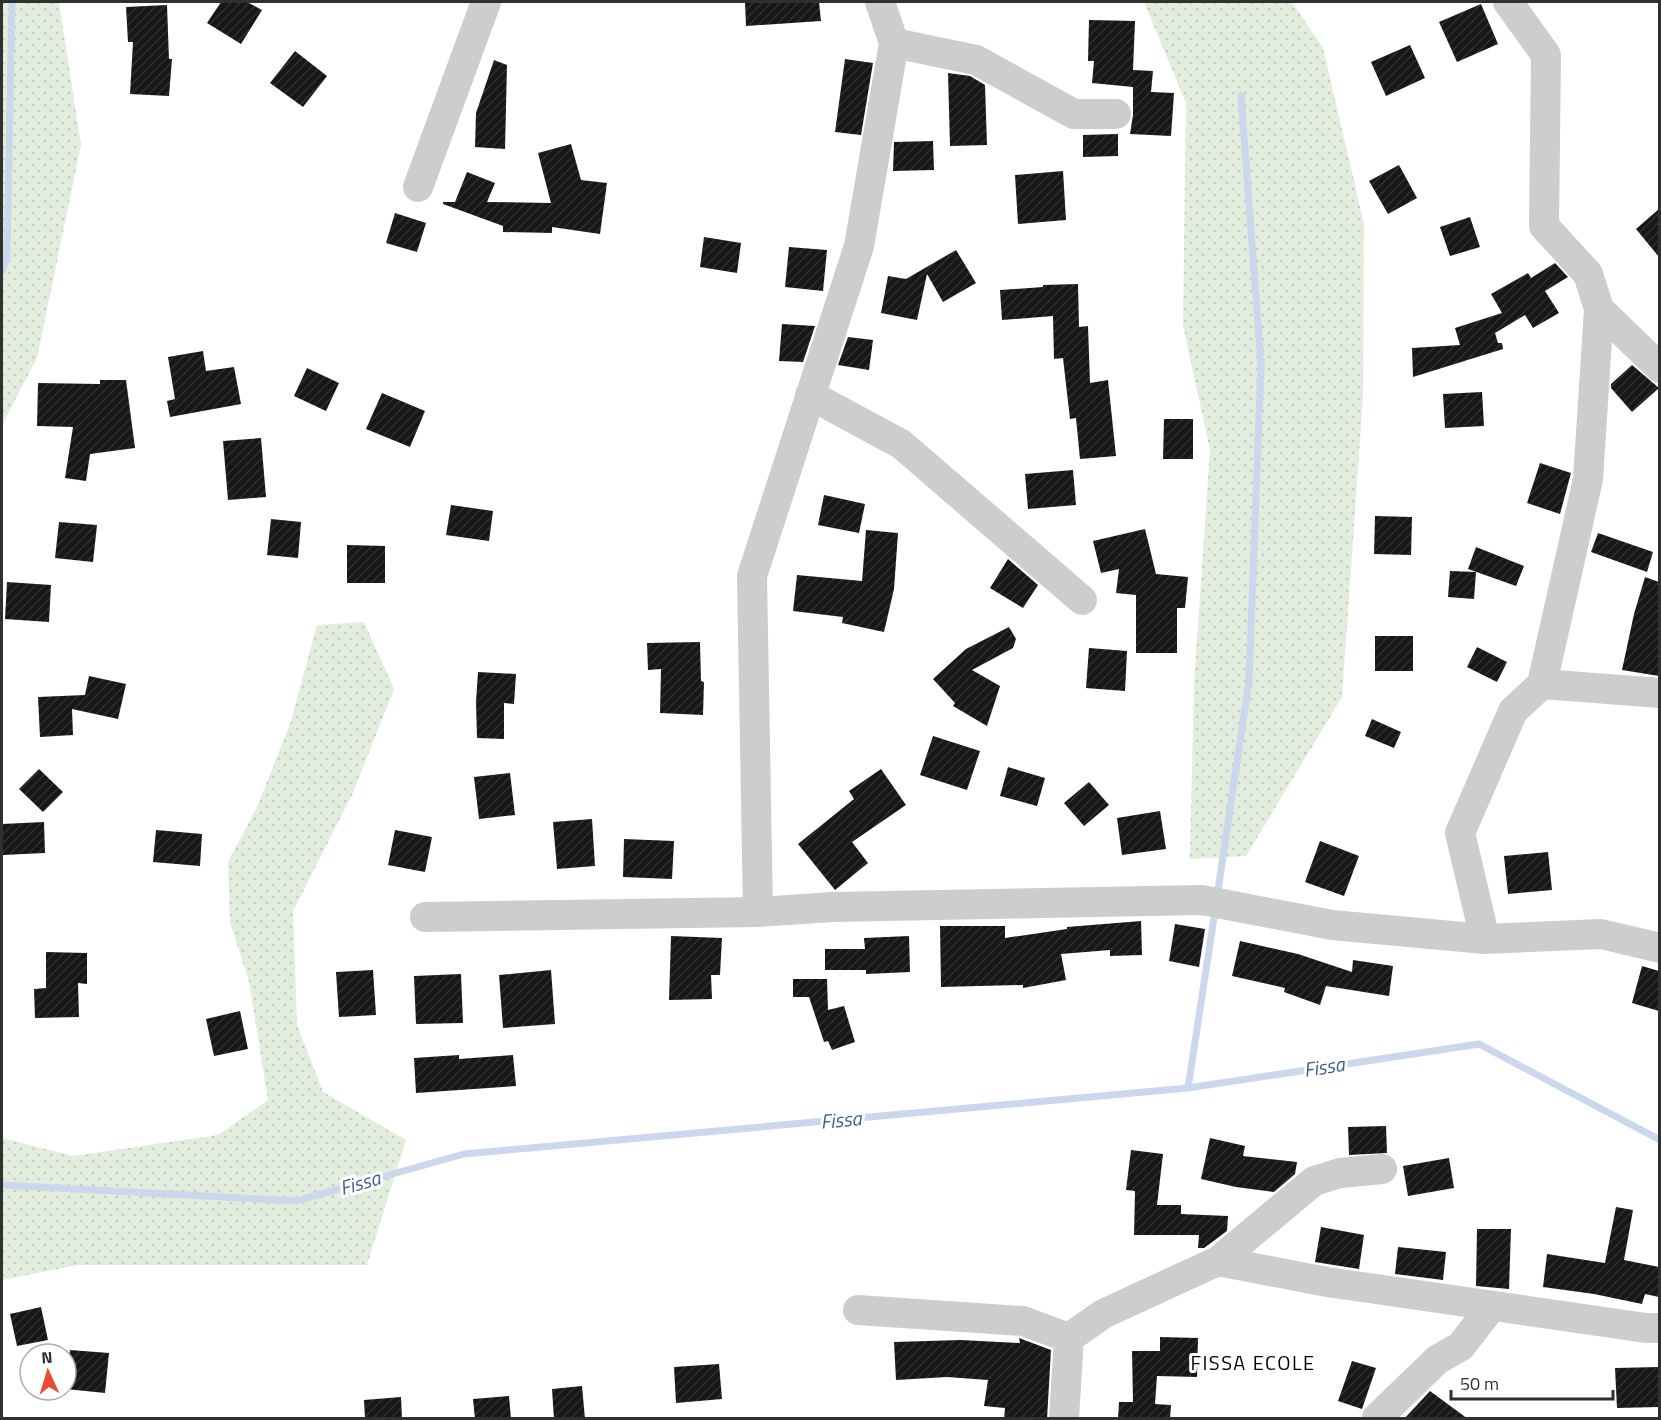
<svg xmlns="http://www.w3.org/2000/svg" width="1661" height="1420" viewBox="0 0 1661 1420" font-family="'Titillium Web',sans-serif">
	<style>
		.park { fill: url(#park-dots) }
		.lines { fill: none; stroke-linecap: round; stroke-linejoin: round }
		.stream { stroke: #cad7ed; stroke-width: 7 }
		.building { fill: url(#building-hatch) }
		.minor { stroke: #cdcdcd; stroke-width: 30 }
		.labels { text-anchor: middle; stroke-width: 6; stroke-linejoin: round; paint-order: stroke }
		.water-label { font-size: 20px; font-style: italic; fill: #3b5d94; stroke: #fff }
		.neighbourhood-label { font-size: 20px; letter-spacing: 1.5px; fill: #000; stroke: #fff }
	</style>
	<defs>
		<pattern id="park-dots" width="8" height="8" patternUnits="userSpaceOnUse" patternTransform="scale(1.5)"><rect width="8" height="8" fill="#e2edde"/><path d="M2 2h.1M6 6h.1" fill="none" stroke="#c2ccbf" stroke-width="1.8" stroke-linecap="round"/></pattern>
		<pattern id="building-hatch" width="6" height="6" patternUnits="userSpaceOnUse" patternTransform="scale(1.5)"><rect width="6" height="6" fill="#171717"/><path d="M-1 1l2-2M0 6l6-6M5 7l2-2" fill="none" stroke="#303030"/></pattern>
	</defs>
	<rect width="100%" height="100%" fill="#fff"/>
	<path class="park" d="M2,2H59L81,145L37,358L2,425Z
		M1144,2H1292L1323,48L1364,224L1363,397L1342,697L1246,856L1190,859L1194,683L1210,450L1183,325L1186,103Z
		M364,622L394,689L352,795L293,911L297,1025L323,1092L406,1140L367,1265H78L2,1280V1138L73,1156L218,1135L268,1100L249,982L230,922L228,862L258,805L291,721L317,625Z"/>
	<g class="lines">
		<path class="stream" d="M2,271L7,258L12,2
			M1217,897L1249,681L1261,364L1241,96
			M1188,1088L1215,911
			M2,1185L296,1201L464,1154L1188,1088L1479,1044L1660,1140"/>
	</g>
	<path class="building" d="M221,2H247L262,10L241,44L207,23Z
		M745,2H819L821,21L746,26Z
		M1481,4L1498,44L1457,62L1439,22Z
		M167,5L169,59H172L169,96L130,94L133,42H128L126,7Z
		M1089,20L1135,21L1133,70L1153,71L1151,92L1174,93L1171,136L1130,134L1133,115V87L1092,83L1094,61H1088Z
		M1410,45L1425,78L1386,96L1371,62Z
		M295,51L327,76L303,107L270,83Z
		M845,59L873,63L861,135L835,132Z
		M494,60L507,65L505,149L475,147L476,113Z
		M948,73L970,76L985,85L987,145L950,146Z
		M1118,134V156L1083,157V135Z
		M933,141L934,170L893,171L894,142Z
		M571,144L581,180L607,183L600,234L552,227V233L503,232V226L443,204V202H455L467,172L495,183L487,202L551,203L538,153Z
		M1399,165L1417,198L1388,214L1369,181Z
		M1063,171L1066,220L1018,224L1015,175Z
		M1659,209V257L1636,229Z
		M395,213L426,223L417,252L386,243Z
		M1470,217L1480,247L1450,256L1440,227Z
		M704,237L741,243L737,273L700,267Z
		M789,247L827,250L823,291L785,287Z
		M956,250L976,283L943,302L927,274L917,320L881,313L888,276L906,279Z
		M1555,263L1568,277L1545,291L1559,313L1533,328L1525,315L1495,333L1498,343H1502L1503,349L1413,377L1412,348L1460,345L1455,328L1502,313L1491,294L1528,273L1531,278Z
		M1078,284L1079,327L1088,326L1090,383L1108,380L1116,456L1080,459L1076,418L1070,419L1063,358L1054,359L1053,316L1002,320L1000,290L1043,287V285Z
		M782,324L815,326L803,362L779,361Z
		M848,337L873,340L869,370L838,365Z
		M203,351L206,371L234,367L241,404L170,417L167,401L175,399L168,357Z
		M1632,365L1659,388L1632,412L1611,388V384Z
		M307,368L339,383L326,411L294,396Z
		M100,380H126L135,448L90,454L86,481L65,478L73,427L37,426L38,383L100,384Z
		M1482,392L1484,426L1445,428L1443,394Z
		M382,393L425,411L410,447L366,429Z
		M1164,419H1193V459H1163Z
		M261,438L266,497L228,500L223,441Z
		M1540,463L1571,473L1560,514L1527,503Z
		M1073,470L1076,505L1028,509L1025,474Z
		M824,495L865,504L859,533L818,525Z
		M451,505L493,511L489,541L446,535Z
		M1375,516L1412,517L1411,555L1374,554Z
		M271,519L301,522L298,558L267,555Z
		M59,522L97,525L93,562L55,558Z
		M1145,529L1156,574L1188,577L1185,608H1177V653H1136V595L1116,593L1119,569L1101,573L1093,541Z
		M866,530L898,533L894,589L884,632L842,623L843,617L793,611L797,575L862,581Z
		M1598,533L1653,552L1647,572L1591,552Z
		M347,545L385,546V583H347Z
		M1476,547L1524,566L1516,586L1468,569Z
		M1008,559L1038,585L1023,608L990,588Z
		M1450,571L1476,572L1474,599L1448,597Z
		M1645,577L1659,582V676L1622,670L1634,614Z
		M7,582L51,585L49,622L5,619Z
		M1009,627L1016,639L1013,648L972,670L1000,686L987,726L953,706L955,703L933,679L966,649Z
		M1375,636H1413V671H1375Z
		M700,642L701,681L704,682L703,715L660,713L661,669L648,670L647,643Z
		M1477,647L1507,662L1497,682L1467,667Z
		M1089,648L1127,651L1125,691L1086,688Z
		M478,672L516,674L514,704L504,703V739L477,738L476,702Z
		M89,676L126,684L118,719L72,709L73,735L40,737L38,697L85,695Z
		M1372,719L1401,732L1394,748L1365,736Z
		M933,736L980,751L967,790L920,775Z
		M1008,767L1045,778L1037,806L1000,796Z
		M39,769L63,792L43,812L19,789Z
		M881,769L906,805L852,842L868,863L835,890L798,844L854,799L849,791Z
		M510,773L515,815L479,819L474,777Z
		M1089,782L1109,805L1084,826L1064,803Z
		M1160,811L1166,849L1122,855L1117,818Z
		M592,819L595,866L557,869L553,822Z
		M44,822L45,853L3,855L2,824Z
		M156,830L202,834L200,866L153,862Z
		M395,830L432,837L425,872L388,865Z
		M624,839L674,841L672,879L623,877Z
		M1320,841L1359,856L1344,896L1305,882Z
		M1548,852L1552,890L1508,894L1504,856Z
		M1141,921L1142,955L1110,956V950L1061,954L1066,980L1023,988V985L941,987L940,926H1005V938L1067,929V927Z
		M1175,924L1205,929L1199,967L1169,961Z
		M671,936L722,938L720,975H711L712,999L669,1000Z
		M909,936L910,972L866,974V970H825V949H865L864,938Z
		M1240,941L1298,954L1352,972L1353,960L1393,966L1389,996L1326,986L1320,1005L1284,992L1285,988L1232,976Z
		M46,952L87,953V984L78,983L79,1017L35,1018L34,989L46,988Z
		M1642,966L1659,971V1011L1632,1003Z
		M373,970L376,1015L339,1017L336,972Z
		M551,970L555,1024L503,1028L499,975Z
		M461,974L463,1023L416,1024L414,976Z
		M793,979H827L828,1010L844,1006L855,1042L832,1050L828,1041L824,1042L809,997H793Z
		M240,1011L248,1049L214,1056L206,1019Z
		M459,1055V1059L513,1055L516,1086L416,1093L414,1058Z
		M1386,1126L1387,1153L1349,1155L1348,1127Z
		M1210,1138L1245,1146L1243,1156L1297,1162L1295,1174L1274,1192L1236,1187L1201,1179Z
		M1131,1150L1163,1154L1157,1205H1181V1214L1228,1216L1227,1231L1204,1248H1198L1199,1235H1134L1135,1191L1126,1190Z
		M1449,1158L1454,1188L1408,1196L1403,1166Z
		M1616,1207L1633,1210L1624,1260L1659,1267V1297L1645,1294L1642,1304L1594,1294L1543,1287L1547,1254L1605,1263Z
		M1321,1227L1364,1235L1359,1269L1315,1262Z
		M1477,1229H1511L1509,1289L1476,1286Z
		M1398,1247L1446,1252L1443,1280L1395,1274Z
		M41,1307L48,1340L17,1346L10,1314Z
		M1160,1337L1198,1338L1197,1377L1157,1376L1155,1404L1171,1405L1170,1419H1118L1119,1402H1133L1132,1351H1160Z
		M1019,1338L1051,1350L1047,1419H1004L1005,1408L984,1406L988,1380L947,1377L896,1380L894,1342L961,1340L1020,1343Z
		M70,1350L109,1353L105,1393L66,1389Z
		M1352,1361L1376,1368L1362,1409L1338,1401Z
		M719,1364L722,1399L676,1403L674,1367Z
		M1659,1367V1407L1617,1408L1615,1368Z
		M582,1386L585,1419H554L552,1389Z
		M1430,1391L1468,1419H1404Z
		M509,1396L511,1419H475L473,1399Z
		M401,1397L402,1419H365L364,1400Z"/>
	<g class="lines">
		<path class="minor" d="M1508,2L1546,55L1544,226L1588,274L1599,309L1588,479L1542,684
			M894,43L976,60L1074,114H1116
			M418,187L486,2
			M1599,309L1660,368
			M810,395L901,444L1082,600
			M758,912L752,576L859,246L894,43L880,2
			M425,917L758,912L832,907L1202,900L1332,925L1485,939L1601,934L1660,948
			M1485,939L1460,833L1513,711L1542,684L1660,693
			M1218,1261L1327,1282L1646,1328H1660
			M858,1310L1023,1321L1069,1338
			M1064,1418L1069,1338L1103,1314L1218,1261L1314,1181L1340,1173L1382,1169
			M1377,1418L1437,1360L1461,1346L1492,1306"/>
	</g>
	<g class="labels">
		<g class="water-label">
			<text transform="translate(1324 1067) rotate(-9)" y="7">Fissa</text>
			<text transform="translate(841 1120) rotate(-5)" y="7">Fissa</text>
			<text transform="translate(360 1183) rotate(-16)" y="7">Fissa</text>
		</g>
		<g class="neighbourhood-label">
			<text x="1253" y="1370">FISSA ECOLE</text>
		</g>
	</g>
	<rect width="1661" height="1420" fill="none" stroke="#303030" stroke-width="6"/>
	<g transform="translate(48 1372) rotate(356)"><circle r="28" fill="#ffffff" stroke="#acacac" stroke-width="1.5"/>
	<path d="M0-4.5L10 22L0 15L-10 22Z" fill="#e94c30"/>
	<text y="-9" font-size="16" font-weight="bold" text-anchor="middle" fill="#303030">N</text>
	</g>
	<path d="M1451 1390v9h162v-9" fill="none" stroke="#303030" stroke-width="3"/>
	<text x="1460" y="1390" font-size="18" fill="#303030" stroke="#ffffff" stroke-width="4.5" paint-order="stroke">50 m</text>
</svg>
